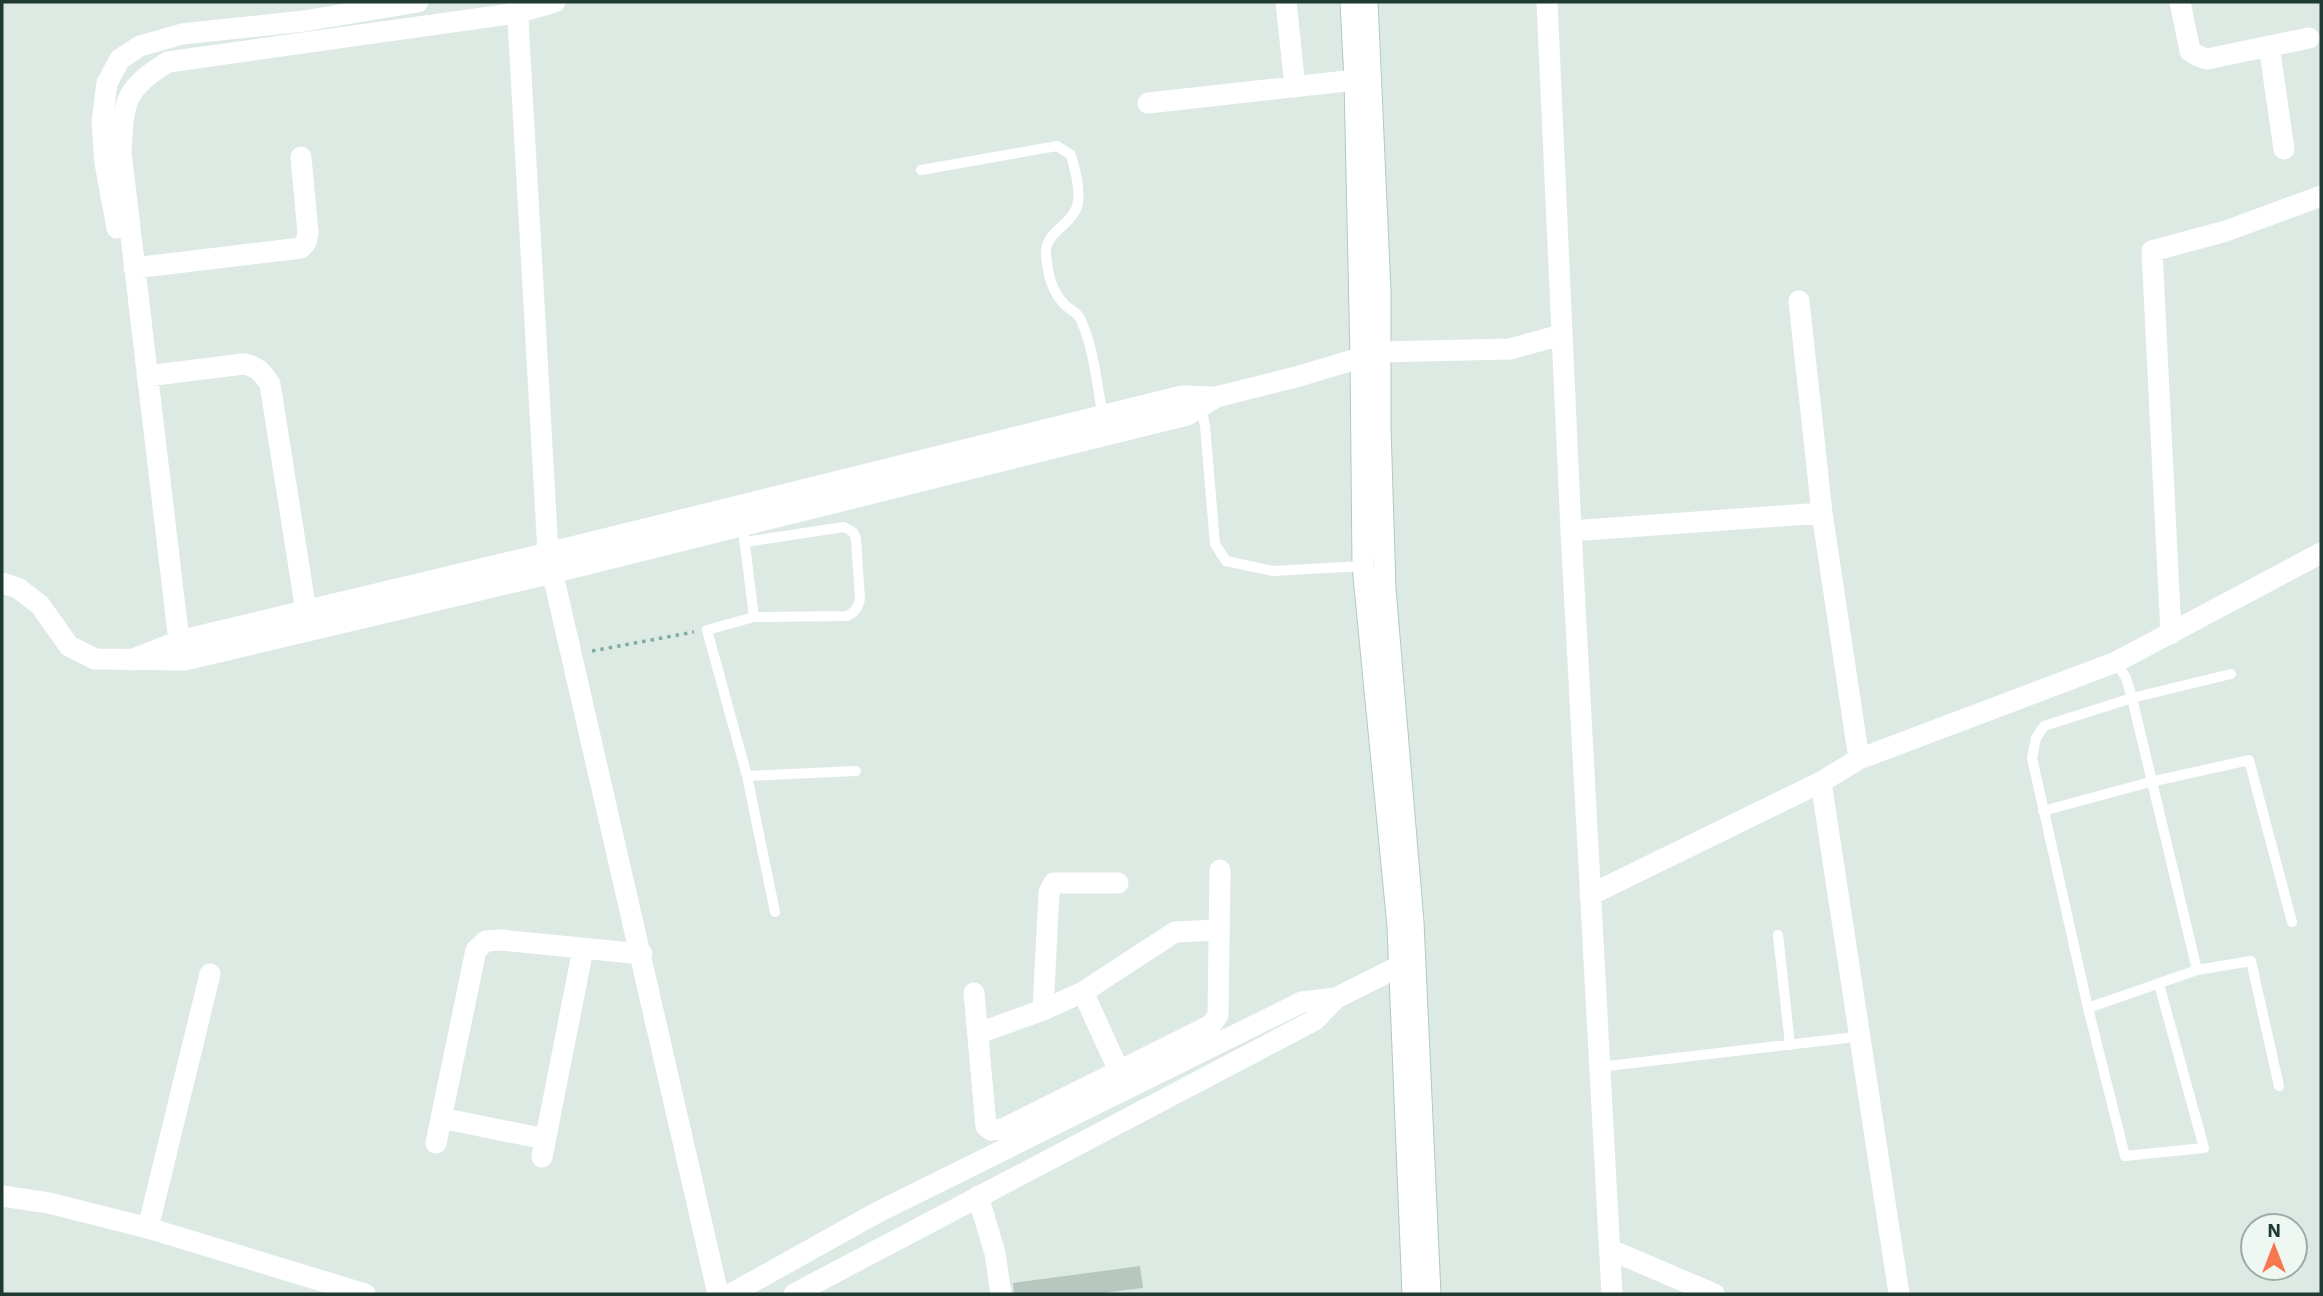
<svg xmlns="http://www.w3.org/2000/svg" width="2323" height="1296" viewBox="0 0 2323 1296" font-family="'IBM Plex Sans',sans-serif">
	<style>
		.building { fill: #b6c7c0 }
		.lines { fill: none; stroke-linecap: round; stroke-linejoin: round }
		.secondary-casing { stroke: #b0cac0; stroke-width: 23 }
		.path { stroke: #7caf9f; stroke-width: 3.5; stroke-dasharray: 3.5 5; stroke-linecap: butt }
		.lane { stroke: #fff; stroke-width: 10 }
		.street { stroke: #fff; stroke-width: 21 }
		.secondary { stroke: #fff; stroke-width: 21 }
	</style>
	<rect width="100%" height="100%" fill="#ddeae4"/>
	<path class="building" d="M1140,1266L1143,1288L1095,1294H1014L1013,1283Z"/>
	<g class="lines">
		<g class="secondary-casing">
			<path id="secondary" d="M1351,2L1355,80L1361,358L1363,566L1398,926L1413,1294
				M1367,2L1380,291V427L1385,589L1413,922L1430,1294"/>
		</g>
		<path class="path" d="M592,651L694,632"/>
		<path class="lane" d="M921,170L1057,146L1071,155C1075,170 1080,187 1078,202C1075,225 1044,230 1046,255C1048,274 1051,290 1064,304C1069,309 1076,312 1080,318C1094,348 1097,385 1103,417
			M1201,406L1205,426L1215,544L1226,561L1273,571L1363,566
			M744,537L754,617
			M745,542L844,527L853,532L856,539L860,599C858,608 855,612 847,616L754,617L707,630L747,776L775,912
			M2116,662L2126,678L2132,698L2197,970
			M747,776L856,771
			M2043,811L2150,782L2249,760L2292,922
			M1778,935L1790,1045
			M2159,984L2204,1148L2125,1156L2088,1008L2032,758L2036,738L2044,726L2132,698L2231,674
			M2088,1008L2197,970L2251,961L2279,1086
			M1599,1067L1847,1038"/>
		<path class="street" d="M517,2L548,553L718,1294
			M1286,2L1295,87
			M1547,2L1571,531L1612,1294
			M2180,2L2190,51L2198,56L2207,59L2309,38
			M2269,46L2284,149
			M1148,103L1355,80
			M117,228L105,163L102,123L107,83L120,59L140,46L182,34L304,21L418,2
			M134,268L301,248L306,242L308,233L301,157
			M1799,301L1822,513L1859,759
			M147,376L243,364C257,366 262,372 270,384L306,611
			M1571,531L1822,513
			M2,583L18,588L40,605L69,646L95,659L185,660L552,573L1187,415L1216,397
			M2171,634L2152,251L2226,231L2321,196
			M179,641L121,152C124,101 123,90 168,62L517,13L555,2
			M131,660L179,641L548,553L1182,396L1216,397L1296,377L1380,352L1510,349L1561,335
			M1821,782L1899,1294
			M1590,895L1821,782L1859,759L2116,662L2321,553
			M1083,992L1124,1082
			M974,993L986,1126L991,1130L1003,1129L1211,1025L1218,1015L1220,870
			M1043,1010L1049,892L1054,883H1118
			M979,1033L1043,1010L1083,992L1175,932L1218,930
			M441,1118L545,1139
			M436,1143L476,950L486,941L501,940L642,954
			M542,1157L583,949
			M2,1196L49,1203L148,1228L365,1294
			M978,1196L995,1253L1001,1294
			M148,1228L210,974
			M1611,1250L1714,1294
			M731,1294L878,1212L1302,1002L1336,998
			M794,1294L1315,1020L1336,998L1414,959"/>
		<use href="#secondary" class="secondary"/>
	</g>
	<rect width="2323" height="1296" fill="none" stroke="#1f3a32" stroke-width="7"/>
	<g transform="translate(2274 1247)"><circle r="33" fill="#eef7f2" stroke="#9baba5" stroke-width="2"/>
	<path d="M0-5L12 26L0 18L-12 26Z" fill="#f7774e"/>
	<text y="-10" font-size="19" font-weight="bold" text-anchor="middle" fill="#1f3a32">N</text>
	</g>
</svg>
